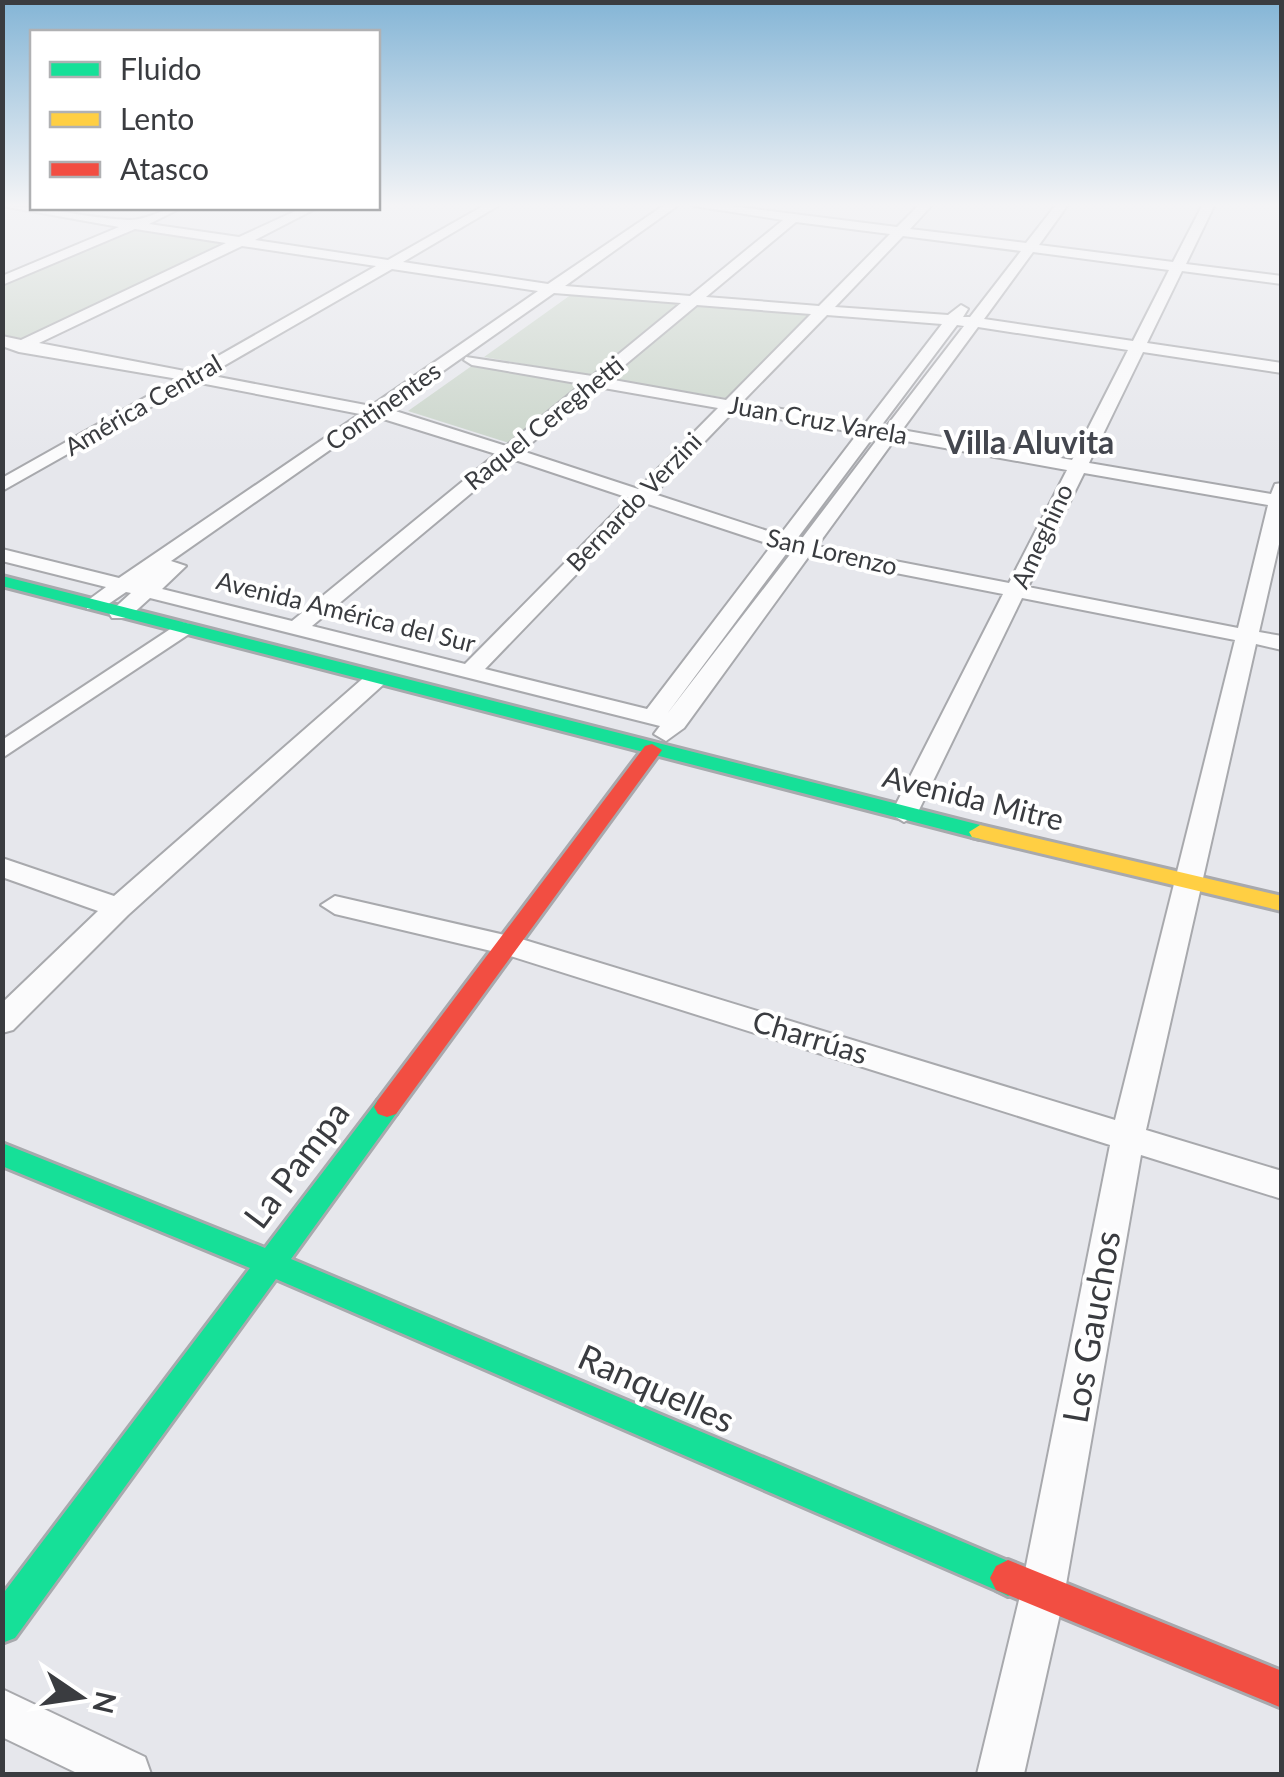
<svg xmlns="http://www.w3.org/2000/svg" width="1284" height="1777" viewBox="0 0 1284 1777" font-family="Lato,sans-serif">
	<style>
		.green { fill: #cad5ca }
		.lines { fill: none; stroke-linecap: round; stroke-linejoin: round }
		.street-casing { stroke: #a8a9ad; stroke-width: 4 }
		.fast-casing { stroke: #a8a9ad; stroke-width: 6 }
		.slow-casing { stroke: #a8a9ad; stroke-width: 6 }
		.jam-casing { stroke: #a8a9ad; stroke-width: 6 }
		.street { fill: #fbfbfc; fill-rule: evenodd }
		.fast { fill: #16e098; fill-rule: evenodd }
		.slow { fill: #ffcf43; fill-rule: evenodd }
		.jam { fill: #f24e42; fill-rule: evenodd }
		.labels { text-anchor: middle; stroke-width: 8; stroke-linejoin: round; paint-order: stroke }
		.far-street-label { font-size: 25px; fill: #3a3c40; stroke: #fff }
		.street-label { font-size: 30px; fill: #3a3c40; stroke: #fff }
		.far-district-label { font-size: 32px; font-weight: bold; fill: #44474f; stroke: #fff }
		.near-street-label { font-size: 35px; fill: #3a3c40; stroke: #fff }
	</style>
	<rect width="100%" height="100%" fill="#e6e7ec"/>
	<path class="green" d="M135,229L228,244L26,339L3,335L2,286Z
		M572,294L683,303L594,376L484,357Z
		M698,304L813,313L726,398L610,379Z
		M473,365L584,384L509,443L408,411Z"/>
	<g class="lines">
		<g class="street-casing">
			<path id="street" d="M2,206C44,206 85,218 128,220C146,221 162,208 181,208L149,224L239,237L302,208H317L255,240L388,260L483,206H498L403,262L548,284L663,206H677L565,286L690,296L783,220L694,206H730L897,227L918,206H931L910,229L1026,243L1055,206H1067L1039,245L1173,262L1202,206H1214L1186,264L1282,276V284L1182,271L1147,343L1282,363V373L1143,352L1089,463L1271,494L1275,484L1282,483V531L1259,632L1282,636V650L1256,644L1146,1130L1282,1171V1199L1141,1155L1064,1596L1024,1774H977L1020,1596L1110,1145L504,954L335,914L321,905L335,896L518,938L1115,1120L1235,640L1022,598L917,814L904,822L891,814L1003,594L809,556L684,728L666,741L654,734L660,726L150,598L128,618H112L109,613L131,593L126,592L101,609H87V601L106,587L2,561V549L119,578L360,414L195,382L2,491V478L178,379L19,352L2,346V336L21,340L226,243L135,229L2,285V276L119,227ZM796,222L890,234L819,306L706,297ZM903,236L1021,251L970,317H963L968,309L961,305L948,315L835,307ZM242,246L376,266L190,372L39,343ZM1033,252L1169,270L1133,341L984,319ZM392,269L538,291L371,406L208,375ZM554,293L681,303L592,376L466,357L464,360L472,365L582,384L506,446L389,409ZM697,305L811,314L726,400L608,379ZM827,315L942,324L865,424L742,402ZM957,325L964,326L886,427L881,426ZM978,327L1128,350L1072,460L902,430ZM598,387L718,408L638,489L522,451ZM734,411L858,433L780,535L654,494ZM377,417L496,454L292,621L162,589L186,566L171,561ZM874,436L879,437L800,541L796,540ZM895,439L1067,470L1009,583L817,546ZM512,459L629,498L465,664L312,626ZM1084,473L1268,505L1238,628L1028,587ZM645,503L772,545L647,709L485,669ZM789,550L792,552L667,714Z
				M181,622L189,624V634L2,758V740Z
				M376,672L387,679L384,684L128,915L13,1030L2,1033V1003L98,911L2,877V858L114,896L368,674Z
				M2,1689L145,1757L151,1774H79L2,1737Z"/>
		</g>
		<g class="fast-casing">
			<path id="fast" d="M2,576L980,825L991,832L980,839L2,586Z
				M387,1097L396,1100L400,1107L396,1114L291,1259L1020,1566L1026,1578L1020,1590L1008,1596L996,1590L276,1279L15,1638L2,1643V1595L250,1268L2,1166V1143L265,1248L378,1100Z"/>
		</g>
		<g class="slow-casing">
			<path id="slow" d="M980,825L1282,896V911L972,837L969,832Z"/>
		</g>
		<g class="jam-casing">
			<path id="jam" d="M652,744L662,750L396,1114L387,1117L378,1114L374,1107L378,1100L645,746Z
				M1008,1560L1282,1671V1708L996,1590L990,1578L996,1566Z"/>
		</g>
		<use href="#street" class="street"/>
		<use href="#fast" class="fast"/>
		<use href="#slow" class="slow"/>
		<use href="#jam" class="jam"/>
	</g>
	<linearGradient id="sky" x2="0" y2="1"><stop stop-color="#84b5d6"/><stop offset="0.45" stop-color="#f4f4f6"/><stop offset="1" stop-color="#f4f4f6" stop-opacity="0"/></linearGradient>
	<rect width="1284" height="455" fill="url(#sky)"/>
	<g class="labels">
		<g class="far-street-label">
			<text transform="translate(143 405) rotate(-30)" y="9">América Central</text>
			<text transform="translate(383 406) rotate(-35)" y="9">Continentes</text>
			<text transform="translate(818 420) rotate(10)" y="9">Juan Cruz Varela</text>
			<text transform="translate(544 423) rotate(-39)" y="9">Raquel Cereghetti</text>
			<text transform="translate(634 502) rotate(-46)" y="9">Bernardo Verzini</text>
			<text transform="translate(1042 536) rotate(-65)" y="9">Ameghino</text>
			<text transform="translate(832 552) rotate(13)" y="9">San Lorenzo</text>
			<text transform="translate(346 612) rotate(14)" y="9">Avenida América del Sur</text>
		</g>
		<g class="street-label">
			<text transform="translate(973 799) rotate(14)" y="10">Avenida Mitre</text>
			<text transform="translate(810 1038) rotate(17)" y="10">Charrúas</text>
		</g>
		<g class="far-district-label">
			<text x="1029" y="454">Villa Aluvita</text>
		</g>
		<g class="near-street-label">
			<text transform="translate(297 1165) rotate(-53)" y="12">La Pampa</text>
			<text transform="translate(1092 1327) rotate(-80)" y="12">Los Gauchos</text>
			<text transform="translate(656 1389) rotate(24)" y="12">Ranquelles</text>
		</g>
	</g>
	<rect width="1284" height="1777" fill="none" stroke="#3a3c40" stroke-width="10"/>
	<rect x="30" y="30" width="350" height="180" fill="#ffffff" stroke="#b0b1b3" stroke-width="2.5"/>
	<rect x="50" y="62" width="50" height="15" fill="#16e098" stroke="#b0b1b3" stroke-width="2.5"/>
	<text x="120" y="80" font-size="30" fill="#3a3c40">Fluido</text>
	<rect x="50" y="112" width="50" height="15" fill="#ffcf43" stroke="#b0b1b3" stroke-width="2.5"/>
	<text x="120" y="130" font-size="30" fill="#3a3c40">Lento</text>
	<rect x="50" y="162" width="50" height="15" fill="#f24e42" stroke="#b0b1b3" stroke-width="2.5"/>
	<text x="120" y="180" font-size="30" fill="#3a3c40">Atasco</text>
	<g transform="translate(80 1697) rotate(103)" stroke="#ffffff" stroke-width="8" paint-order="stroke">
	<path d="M0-8L18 38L0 25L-18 38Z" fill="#3a3c40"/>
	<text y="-15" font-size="28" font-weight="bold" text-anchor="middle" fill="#3a3c40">N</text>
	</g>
</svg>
